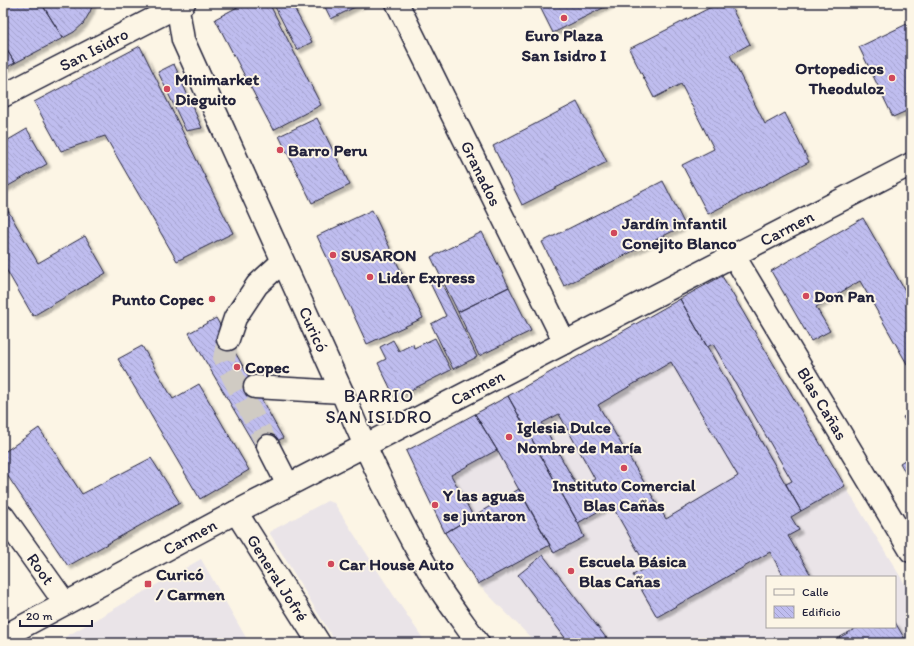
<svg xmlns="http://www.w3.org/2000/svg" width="914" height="646" viewBox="0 0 914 646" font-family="Itim,sans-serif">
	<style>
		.built { fill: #eae4e8; fill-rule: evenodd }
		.building { fill: url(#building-back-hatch); stroke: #22223b; fill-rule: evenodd; filter: url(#shadow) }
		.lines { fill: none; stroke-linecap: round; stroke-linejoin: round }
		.minor-tunnel { stroke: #d0cbc3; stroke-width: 22; stroke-dasharray: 22 11; stroke-linecap: butt }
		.minor-casing { stroke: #22223b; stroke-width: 25 }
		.major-casing { stroke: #22223b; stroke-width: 25 }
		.minor { stroke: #fcf5e5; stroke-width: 22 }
		.major { stroke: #fcf5e5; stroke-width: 22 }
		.poi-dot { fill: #d1495b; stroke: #fcf5e5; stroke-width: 1.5 }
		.labels { text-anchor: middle; stroke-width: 4; stroke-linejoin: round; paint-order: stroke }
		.poi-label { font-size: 17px; font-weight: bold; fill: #22223b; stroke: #fcf5e5; text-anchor: start }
		.street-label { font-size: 17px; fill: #22223b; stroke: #fcf5e5 }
		.neighbourhood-label { font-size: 18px; letter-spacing: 1px; fill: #22223b; stroke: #fcf5e5 }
	</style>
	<defs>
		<pattern id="building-back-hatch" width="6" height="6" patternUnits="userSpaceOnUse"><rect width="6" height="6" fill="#bfbdef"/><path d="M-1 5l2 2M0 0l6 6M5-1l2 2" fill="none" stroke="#a4a2ce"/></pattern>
		<filter id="shadow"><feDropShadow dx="3.5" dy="3.5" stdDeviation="1" flood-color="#0004"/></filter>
	</defs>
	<rect width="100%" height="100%" fill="#fcf5e5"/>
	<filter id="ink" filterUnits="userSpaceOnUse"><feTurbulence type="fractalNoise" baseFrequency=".025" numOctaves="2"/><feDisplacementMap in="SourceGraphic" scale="8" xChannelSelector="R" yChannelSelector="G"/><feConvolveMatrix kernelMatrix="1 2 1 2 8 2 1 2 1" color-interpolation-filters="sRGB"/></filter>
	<g filter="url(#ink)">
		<path class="built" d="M722,276L845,486L911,594V643H536L478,584L445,533L406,451L508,396ZM767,577H895V627H767Z
			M327,501L334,503L394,596L426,643H336L269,532Z
			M201,559L249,643H55L93,621Z"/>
		<path class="building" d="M3,3H41L63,38L15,63L3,44Z
			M44,3H93L90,12L83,24L74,32L63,38L42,4Z
			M245,3H269L321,105L273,130L215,19Z
			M273,3H294L292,4L312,42L297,50Z
			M323,3H363L331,19Z
			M538,3H613L553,33Z
			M719,3H729L750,44L730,55L765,124L785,113L809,162L708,214L682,165L714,149L681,84L654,98L629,49Z
			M909,23L911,28V109L893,117L859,47Z
			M3,44L15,63L3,69Z
			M140,46L233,233L177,261L105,136L61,151L34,102Z
			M174,64L202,128L186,131L158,72Z
			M577,102L607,162L522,205L493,146Z
			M317,118L350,185L312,203L279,136Z
			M27,129L47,164L3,189V143Z
			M663,181L685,225L564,286L542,242Z
			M3,202L38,263L85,236L106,273L33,316L3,264Z
			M372,210L423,318L367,344L317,236Z
			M863,218L911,301V371L860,281L816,307L830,331L811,341L771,271Z
			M482,232L509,287L458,312L431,257Z
			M722,276L845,486L801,511L786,484L792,481L713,344L707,347L680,299Z
			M439,278L477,357L453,369L431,324L446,316L430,283Z
			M509,287L531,331L479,356L458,312Z
			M680,299L801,511L791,517L799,530L788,536L812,577H784L770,552L657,617L633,575L647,567L611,504L578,523L508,396ZM671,362L738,476L666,519L598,405ZM559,414L595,479L578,488L542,423Z
			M216,318L283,438L258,451L189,333Z
			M435,338L451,370L395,398L378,363L386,359L380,347L393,340L399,351L413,344L414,348Z
			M142,346L173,399L199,384L249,470L200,499L118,359Z
			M508,396L578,523L584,537L554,553L497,450L475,414Z
			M911,413V432L903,417Z
			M475,414L497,450L451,475L473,516L445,533L406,451Z
			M39,428L82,494L151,458L180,503L68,566L3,469V453Z
			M911,456V483L900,463Z
			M519,489L550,545L478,584L445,533Z
			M543,555L610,643H569L518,575Z
			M895,622L907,643H830L858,627H895Z"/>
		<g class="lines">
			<path class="minor-tunnel" d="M228,339L224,359L268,446"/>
			<g class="minor-casing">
				<g id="minor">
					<path id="s1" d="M397,3L565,343"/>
					<path id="s2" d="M3,96L184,3"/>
					<path id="s3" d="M734,256L911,551"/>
					<path d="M228,339L235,318L257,285L282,262"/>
					<path d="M255,387L342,392"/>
					<path d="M268,446L288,485"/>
					<path id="s4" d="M236,512L319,643"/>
					<path id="s5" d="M3,516L65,603"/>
				</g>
			</g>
			<g class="major-casing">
				<g id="major">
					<path id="s6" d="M177,3L183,40L342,392C370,460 402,528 441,591C453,609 466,626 478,643"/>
					<path id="s7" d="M3,637L236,512L911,164"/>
				</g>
			</g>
			<use href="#minor" class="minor"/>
			<use href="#major" class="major"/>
		</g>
	</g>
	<g class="poi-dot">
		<circle cx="564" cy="18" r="4"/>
		<circle cx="892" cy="78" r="4"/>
		<circle cx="167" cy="89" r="4"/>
		<circle cx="280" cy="150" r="4"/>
		<circle cx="614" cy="233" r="4"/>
		<circle cx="333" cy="255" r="4"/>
		<circle cx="370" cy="277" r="4"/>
		<circle cx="806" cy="296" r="4"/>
		<circle cx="212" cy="299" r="4"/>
		<circle cx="237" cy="367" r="4"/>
		<circle cx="509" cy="437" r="4"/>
		<circle cx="624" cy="468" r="4"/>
		<circle cx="435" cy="505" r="4"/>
		<circle cx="331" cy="564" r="4"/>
		<circle cx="571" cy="571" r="4"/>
		<rect x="144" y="580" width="8" height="8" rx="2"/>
	</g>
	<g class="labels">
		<g class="poi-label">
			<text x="564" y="41" text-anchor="middle">Euro Plaza<tspan x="564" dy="20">San Isidro I</tspan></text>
			<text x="884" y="74" text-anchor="end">Ortopedicos<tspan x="884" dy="20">Theoduloz</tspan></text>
			<text x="175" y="85">Minimarket<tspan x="175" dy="20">Dieguito</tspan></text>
			<text x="288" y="156">Barro Peru</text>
			<text x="622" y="229">Jardín infantil<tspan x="622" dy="20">Conejito Blanco</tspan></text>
			<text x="341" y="261">SUSARON</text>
			<text x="378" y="283">Lider Express</text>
			<text x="814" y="302">Don Pan</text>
			<text x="204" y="305" text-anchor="end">Punto Copec</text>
			<text x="245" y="373">Copec</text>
			<text x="517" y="433">Iglesia Dulce<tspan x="517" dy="20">Nombre de María</tspan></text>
			<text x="624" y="491" text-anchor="middle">Instituto Comercial<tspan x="624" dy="20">Blas Cañas</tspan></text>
			<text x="443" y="501">Y las aguas<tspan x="443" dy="20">se juntaron</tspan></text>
			<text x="579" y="567">Escuela Básica<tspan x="579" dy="20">Blas Cañas</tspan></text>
			<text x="339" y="570">Car House Auto</text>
			<text x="156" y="580">Curicó<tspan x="156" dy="20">/ Carmen</tspan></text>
		</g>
		<g class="street-label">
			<text dy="6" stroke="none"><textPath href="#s2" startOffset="102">San Isidro</textPath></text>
			<text dy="6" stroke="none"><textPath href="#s1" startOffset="190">Granados</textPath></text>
			<text dy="6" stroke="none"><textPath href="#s7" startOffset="884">Carmen</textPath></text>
			<text dy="6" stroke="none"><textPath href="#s6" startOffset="355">Curicó</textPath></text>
			<text dy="6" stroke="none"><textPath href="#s7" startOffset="536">Carmen</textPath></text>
			<text dy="6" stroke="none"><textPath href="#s3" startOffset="172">Blas Cañas</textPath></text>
			<text dy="6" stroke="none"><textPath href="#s7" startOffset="212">Carmen</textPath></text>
			<text dy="6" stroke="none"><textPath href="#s5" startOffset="65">Root</textPath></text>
			<text dy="6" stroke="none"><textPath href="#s4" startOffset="78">General Jofré</textPath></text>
		</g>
		<g class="neighbourhood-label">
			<text x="379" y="402">BARRIO<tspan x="379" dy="21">SAN ISIDRO</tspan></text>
		</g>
	</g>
	<rect width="914" height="646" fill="none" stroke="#fcf5e5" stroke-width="16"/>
	<rect x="8" y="8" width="898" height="630" fill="none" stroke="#22223b" stroke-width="1.5" filter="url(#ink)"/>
	<rect x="766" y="576" width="130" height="52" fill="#fcf5e5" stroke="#a5a1a1"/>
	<rect x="774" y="589" width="20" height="6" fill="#fcf5e5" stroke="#a5a1a1"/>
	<text x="802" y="596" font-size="12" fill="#22223b">Calle</text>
	<rect x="774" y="606" width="20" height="12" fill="url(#building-back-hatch)" stroke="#a5a1a1"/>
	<text x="802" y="616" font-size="12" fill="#22223b">Edificio</text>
	<path d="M20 620v6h72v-6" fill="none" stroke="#22223b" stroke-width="2"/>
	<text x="26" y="620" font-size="12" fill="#22223b" stroke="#fcf5e5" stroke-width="3" paint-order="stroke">20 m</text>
</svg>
